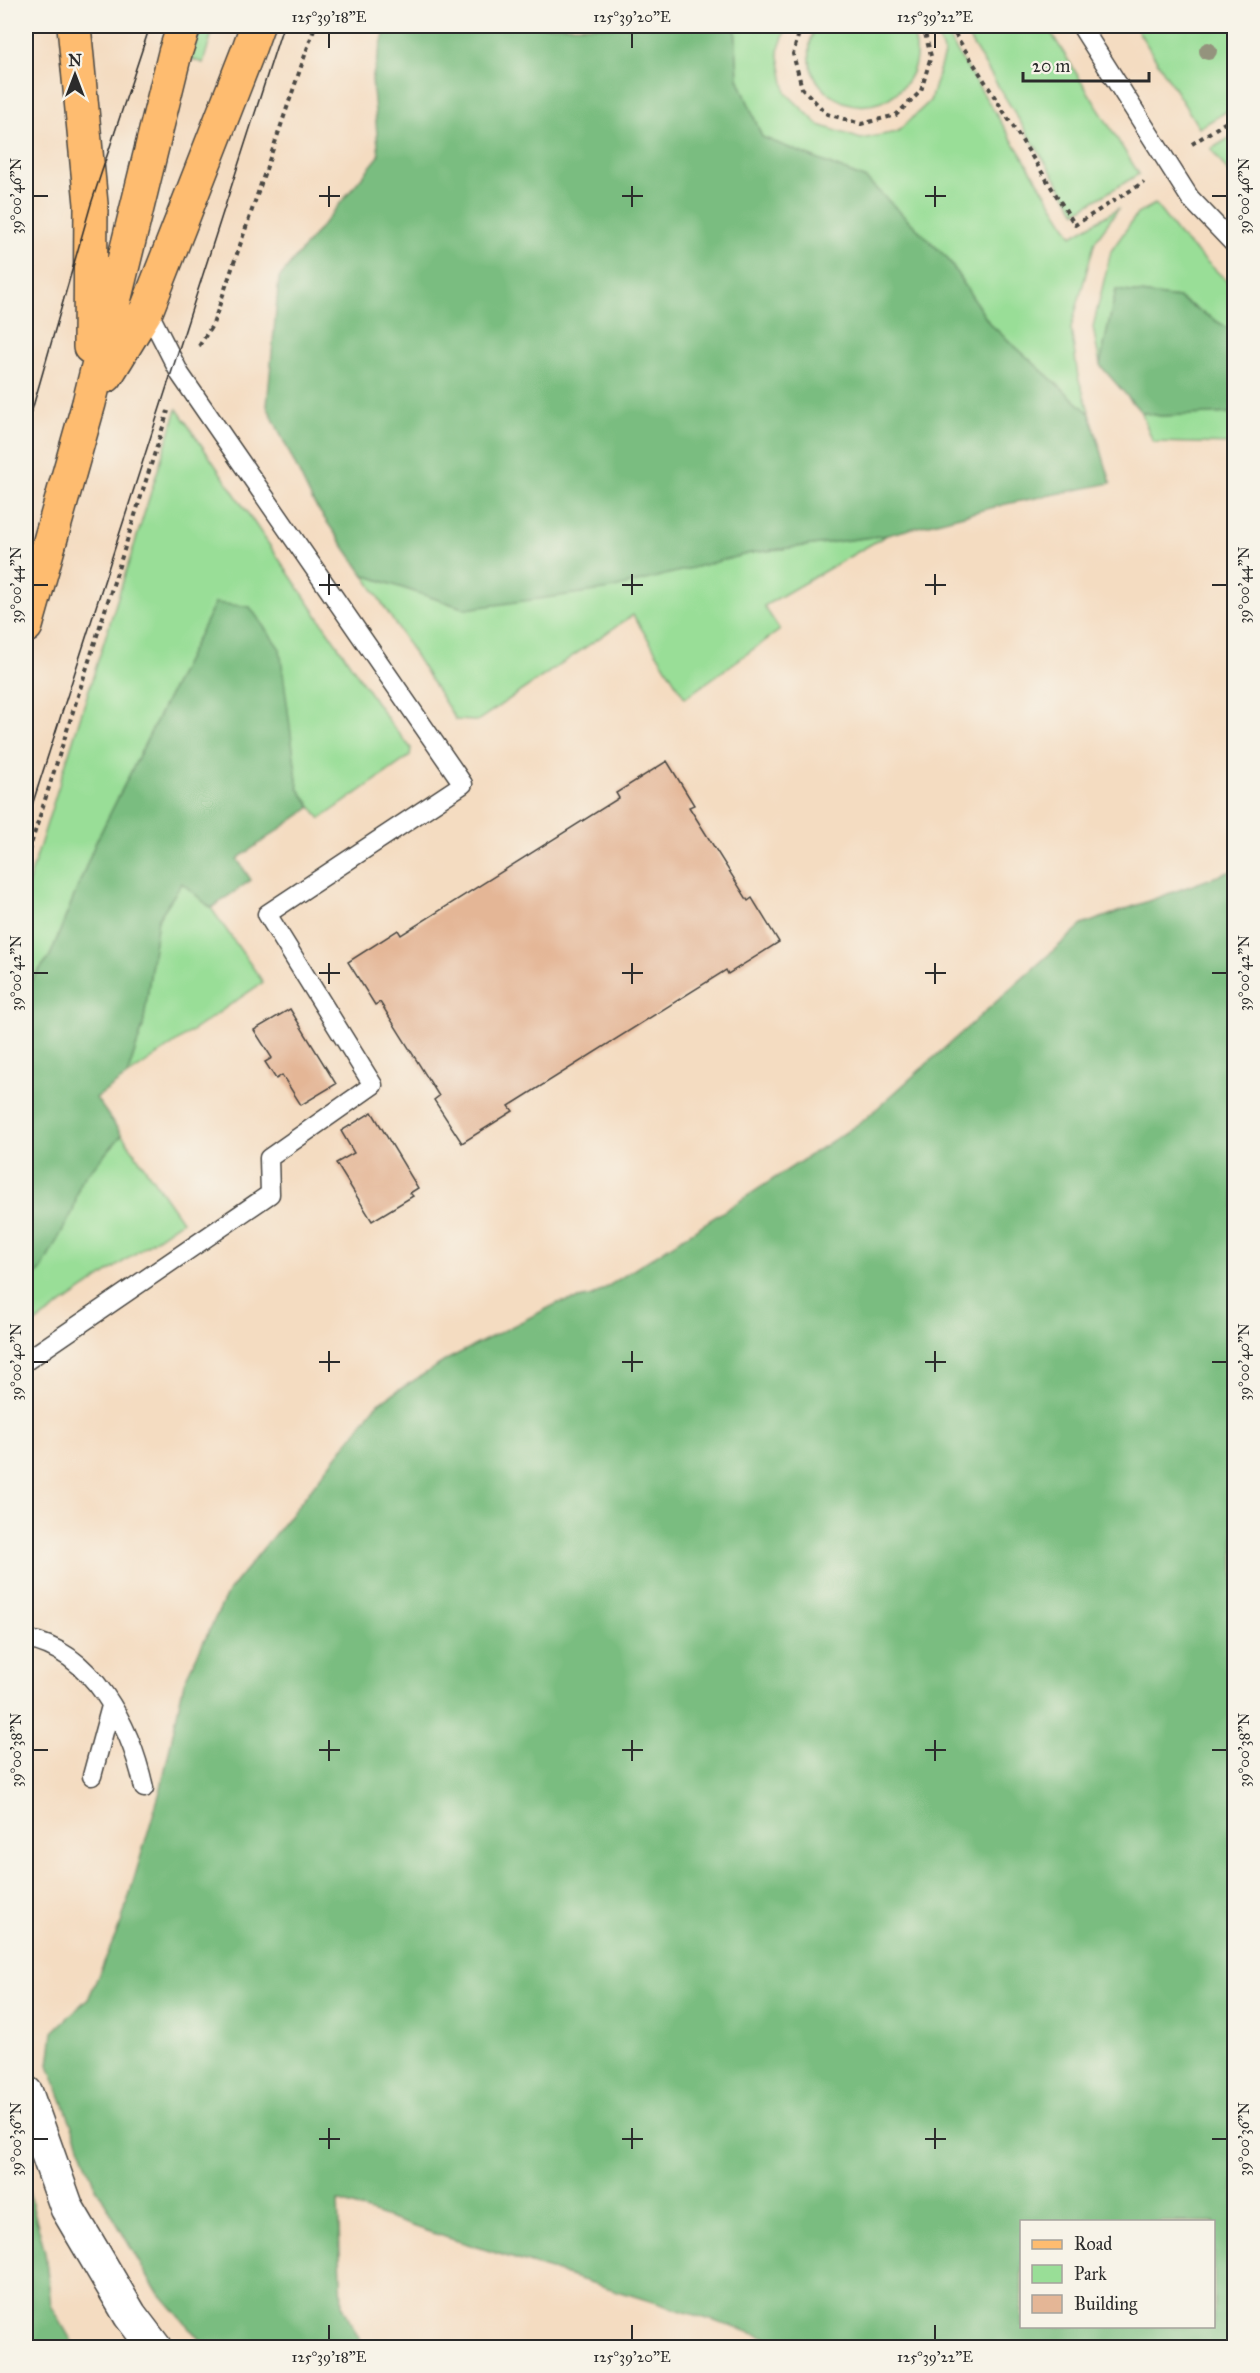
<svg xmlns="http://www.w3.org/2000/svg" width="1260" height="2373" viewBox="0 0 1260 2373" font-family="'IM FELL Great Primer',serif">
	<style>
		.green { fill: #99de97; stroke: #628461; stroke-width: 1.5 }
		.forest { fill: #7abd80; stroke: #527456; stroke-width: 1.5; fill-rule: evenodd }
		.building { fill: #e4b696 }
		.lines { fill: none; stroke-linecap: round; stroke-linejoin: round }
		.service-casing { stroke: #494642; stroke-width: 21 }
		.tertiary-casing { stroke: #494642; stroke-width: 36 }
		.primary-casing { stroke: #494642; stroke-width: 36 }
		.path { stroke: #494642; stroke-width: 4; stroke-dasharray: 4.5 4.5; stroke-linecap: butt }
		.service { stroke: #fff; stroke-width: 18 }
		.tertiary { stroke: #fff; stroke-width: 33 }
		.primary { stroke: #febc70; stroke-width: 33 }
		.tram { stroke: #2b2b2b; stroke-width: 1.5 }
		.tree { fill: #94937d }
		.ticks { fill: none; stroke: #2b2b2b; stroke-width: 2 }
		.neatline { fill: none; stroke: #2b2b2b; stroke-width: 2 }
		.ticks-label { font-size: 15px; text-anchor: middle; fill: #2b2b2b }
	</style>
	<rect width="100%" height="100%" fill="#f7f3e8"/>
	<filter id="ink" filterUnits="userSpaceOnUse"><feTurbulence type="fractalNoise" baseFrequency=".0167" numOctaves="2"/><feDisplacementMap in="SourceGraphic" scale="12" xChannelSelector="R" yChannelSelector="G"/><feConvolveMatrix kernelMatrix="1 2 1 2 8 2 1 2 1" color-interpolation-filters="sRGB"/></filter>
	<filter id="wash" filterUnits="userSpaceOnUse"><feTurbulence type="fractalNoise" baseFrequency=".008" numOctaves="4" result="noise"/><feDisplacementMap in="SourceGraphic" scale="24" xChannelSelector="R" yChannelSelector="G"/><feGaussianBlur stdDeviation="1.35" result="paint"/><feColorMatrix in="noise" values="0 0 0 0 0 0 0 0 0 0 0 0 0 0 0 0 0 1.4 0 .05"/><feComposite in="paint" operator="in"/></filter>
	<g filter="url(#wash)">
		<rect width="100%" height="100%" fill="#f4dcc1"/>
		<path class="green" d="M201,26H214L203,63L191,59Z
			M735,26H787L778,51L786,93L819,125L861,139L897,132L930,101L944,54L934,26H941L1072,236L1119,208L1095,241L1071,328L1078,377L1090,414L989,323L947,258L866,179L762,137L738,78Z
			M817,26H909C938,78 873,131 827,92C818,84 811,73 810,61C809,49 809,36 817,26Z
			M961,26H1047L1139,174L1076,212Z
			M1135,26H1234V107L1199,128Z
			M1234,135V180L1211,149Z
			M1155,204L1179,235L1234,288V332L1179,298L1116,290L1100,365L1093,327L1111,251L1137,214Z
			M177,409L391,724L411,748L410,756L320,819L298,788L290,730L215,603L95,844L50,956L26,987V890Z
			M1141,412L1160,416L1234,413V444L1153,442Z
			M887,535L764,606L780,630L685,698L633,615L477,721L456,720L364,575L466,609L751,553Z
			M182,883L211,908L263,982L127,1076L143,1026L158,919Z
			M122,1135L182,1221L26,1329V1284L41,1270L73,1211L80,1182Z"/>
		<path class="forest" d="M386,26H735L738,78L762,137L866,179L947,258L989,323L1090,414L1111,483L1006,504L887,535L751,553L610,589L466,609L364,575L313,502L267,406L279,278L379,156L372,79Z
			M1116,290L1179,298L1234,332V413L1160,416L1141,412L1100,365Z
			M215,603L250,607L280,649L298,788L311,807L237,859L251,880L211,908L182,883L158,919L143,1026L127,1076L96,1098L122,1135L80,1182L73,1211L41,1270L26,1284V987L50,956L95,844Z
			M1234,870V2347H797L445,2237L338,2201L342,2304L363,2347H206L153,2286L94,2184L49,2065L53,2032L89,1997L121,1923L161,1788L184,1682L229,1590L297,1507L378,1403L448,1359L558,1303L593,1296L863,1121L1082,925ZM1022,2222H1214V2326H1022Z
			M26,2181L45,2252L51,2305L75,2347H26Z"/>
		<g id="blocks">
			<path class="building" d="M667,761L694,805L689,807L748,901L752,898L779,942L728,974L726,970L509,1106L513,1111L462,1143L434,1100L439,1096L380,1002L375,1005L348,962L398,930L401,935L619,798L616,793Z
				M290,1009L336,1084L301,1105L282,1075L276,1079L265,1062L272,1058L254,1030Z
				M372,1112L418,1188L410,1193L413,1196L372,1221L336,1163L354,1153L341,1131Z"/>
		</g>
	</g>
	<g filter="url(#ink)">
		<use href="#blocks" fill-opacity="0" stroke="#494642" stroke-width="1.5"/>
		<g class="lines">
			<g class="service-casing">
				<path id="service" d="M1081,26L1190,198L1234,244
					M26,1361L270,1194L269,1158L373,1085L267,914L463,784L180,374L147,309
					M26,1639C93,1651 131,1727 144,1788
					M92,1776L111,1706"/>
			</g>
			<g class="tertiary-casing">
				<path id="tertiary" d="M26,2093L67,2208L130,2315L155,2348"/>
			</g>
			<g class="primary-casing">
				<path id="primary" d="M74,26L91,204L90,347
					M106,376L147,309L248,51L257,26
					M26,626L89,403L175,53L184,26"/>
			</g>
			<path class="path" d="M801,26L793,54L802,88L827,114L861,124L896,115L921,91L931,56L923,26
				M950,26L1075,225L1144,182
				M1192,144L1234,117
				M199,346L213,324L315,26
				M26,860L168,411"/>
			<use href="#service" class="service"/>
			<use href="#tertiary" class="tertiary"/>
			<use href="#primary" class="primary"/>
			<path class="tram" d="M26,431L91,204L150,26
				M26,824L283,26"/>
		</g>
		<circle class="tree" cx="1208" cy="51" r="9"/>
	</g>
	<path class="ticks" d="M329,33V48M632,33V48M935,33V48M329,186V207M632,186V207M935,186V207M33,196H48M319,196H340M622,196H643M925,196H946M1212,196H1227M329,574V595M632,574V595M935,574V595M33,585H48M319,585H340M622,585H643M925,585H946M1212,585H1227M329,963V984M632,963V984M935,963V984M33,973H48M319,973H340M622,973H643M925,973H946M1212,973H1227M329,1351V1372M632,1351V1372M935,1351V1372M33,1362H48M319,1362H340M622,1362H643M925,1362H946M1212,1362H1227M329,1740V1761M632,1740V1761M935,1740V1761M33,1750H48M319,1750H340M622,1750H643M925,1750H946M1212,1750H1227M329,2128V2149M632,2128V2149M935,2128V2149M33,2139H48M319,2139H340M622,2139H643M925,2139H946M1212,2139H1227M329,2325V2340M632,2325V2340M935,2325V2340"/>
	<rect width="1260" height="2373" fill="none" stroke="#f7f3e8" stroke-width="66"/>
	<rect x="1020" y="2220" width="195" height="108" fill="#f7f3e8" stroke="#a5a39c" stroke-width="1.5"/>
	<rect x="1032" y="2240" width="30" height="9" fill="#febc70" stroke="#a5a39c" stroke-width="1.5"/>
	<text x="1074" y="2250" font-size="18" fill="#2b2b2b">Road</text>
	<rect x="1032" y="2265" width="30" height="18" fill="#99de97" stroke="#a5a39c" stroke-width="1.5"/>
	<text x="1074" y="2280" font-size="18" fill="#2b2b2b">Park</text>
	<rect x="1032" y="2295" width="30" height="18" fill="#e4b696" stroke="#a5a39c" stroke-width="1.5"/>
	<text x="1074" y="2310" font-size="18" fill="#2b2b2b">Building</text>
	<g transform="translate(75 75)" stroke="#f7f3e8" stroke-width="4.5" paint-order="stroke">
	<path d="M0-4.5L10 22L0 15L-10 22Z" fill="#2b2b2b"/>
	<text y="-9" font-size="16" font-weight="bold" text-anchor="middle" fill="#2b2b2b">N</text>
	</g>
	<path d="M1023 72v9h126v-9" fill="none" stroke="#2b2b2b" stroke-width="3"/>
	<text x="1032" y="72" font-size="18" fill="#2b2b2b" stroke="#f7f3e8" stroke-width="4.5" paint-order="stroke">20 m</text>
	<rect x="33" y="33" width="1194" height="2307" class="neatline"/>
	<g class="ticks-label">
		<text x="329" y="22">125°39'18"E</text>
		<text x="632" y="22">125°39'20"E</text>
		<text x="935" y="22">125°39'22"E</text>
		<text transform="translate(16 196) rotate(-90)" y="5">39°00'46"N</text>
		<text transform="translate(1244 196) rotate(-90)" y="5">39°00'46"N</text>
		<text transform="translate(16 585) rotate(-90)" y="5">39°00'44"N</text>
		<text transform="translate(1244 585) rotate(-90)" y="5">39°00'44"N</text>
		<text transform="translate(16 973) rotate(-90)" y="5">39°00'42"N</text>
		<text transform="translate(1244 973) rotate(-90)" y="5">39°00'42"N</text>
		<text transform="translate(16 1362) rotate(-90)" y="5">39°00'40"N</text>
		<text transform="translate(1244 1362) rotate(-90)" y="5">39°00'40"N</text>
		<text transform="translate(16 1750) rotate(-90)" y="5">39°00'38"N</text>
		<text transform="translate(1244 1750) rotate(-90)" y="5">39°00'38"N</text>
		<text transform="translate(16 2139) rotate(-90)" y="5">39°00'36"N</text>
		<text transform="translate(1244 2139) rotate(-90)" y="5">39°00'36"N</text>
		<text x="329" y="2362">125°39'18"E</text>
		<text x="632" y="2362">125°39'20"E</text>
		<text x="935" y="2362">125°39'22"E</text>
	</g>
</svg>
